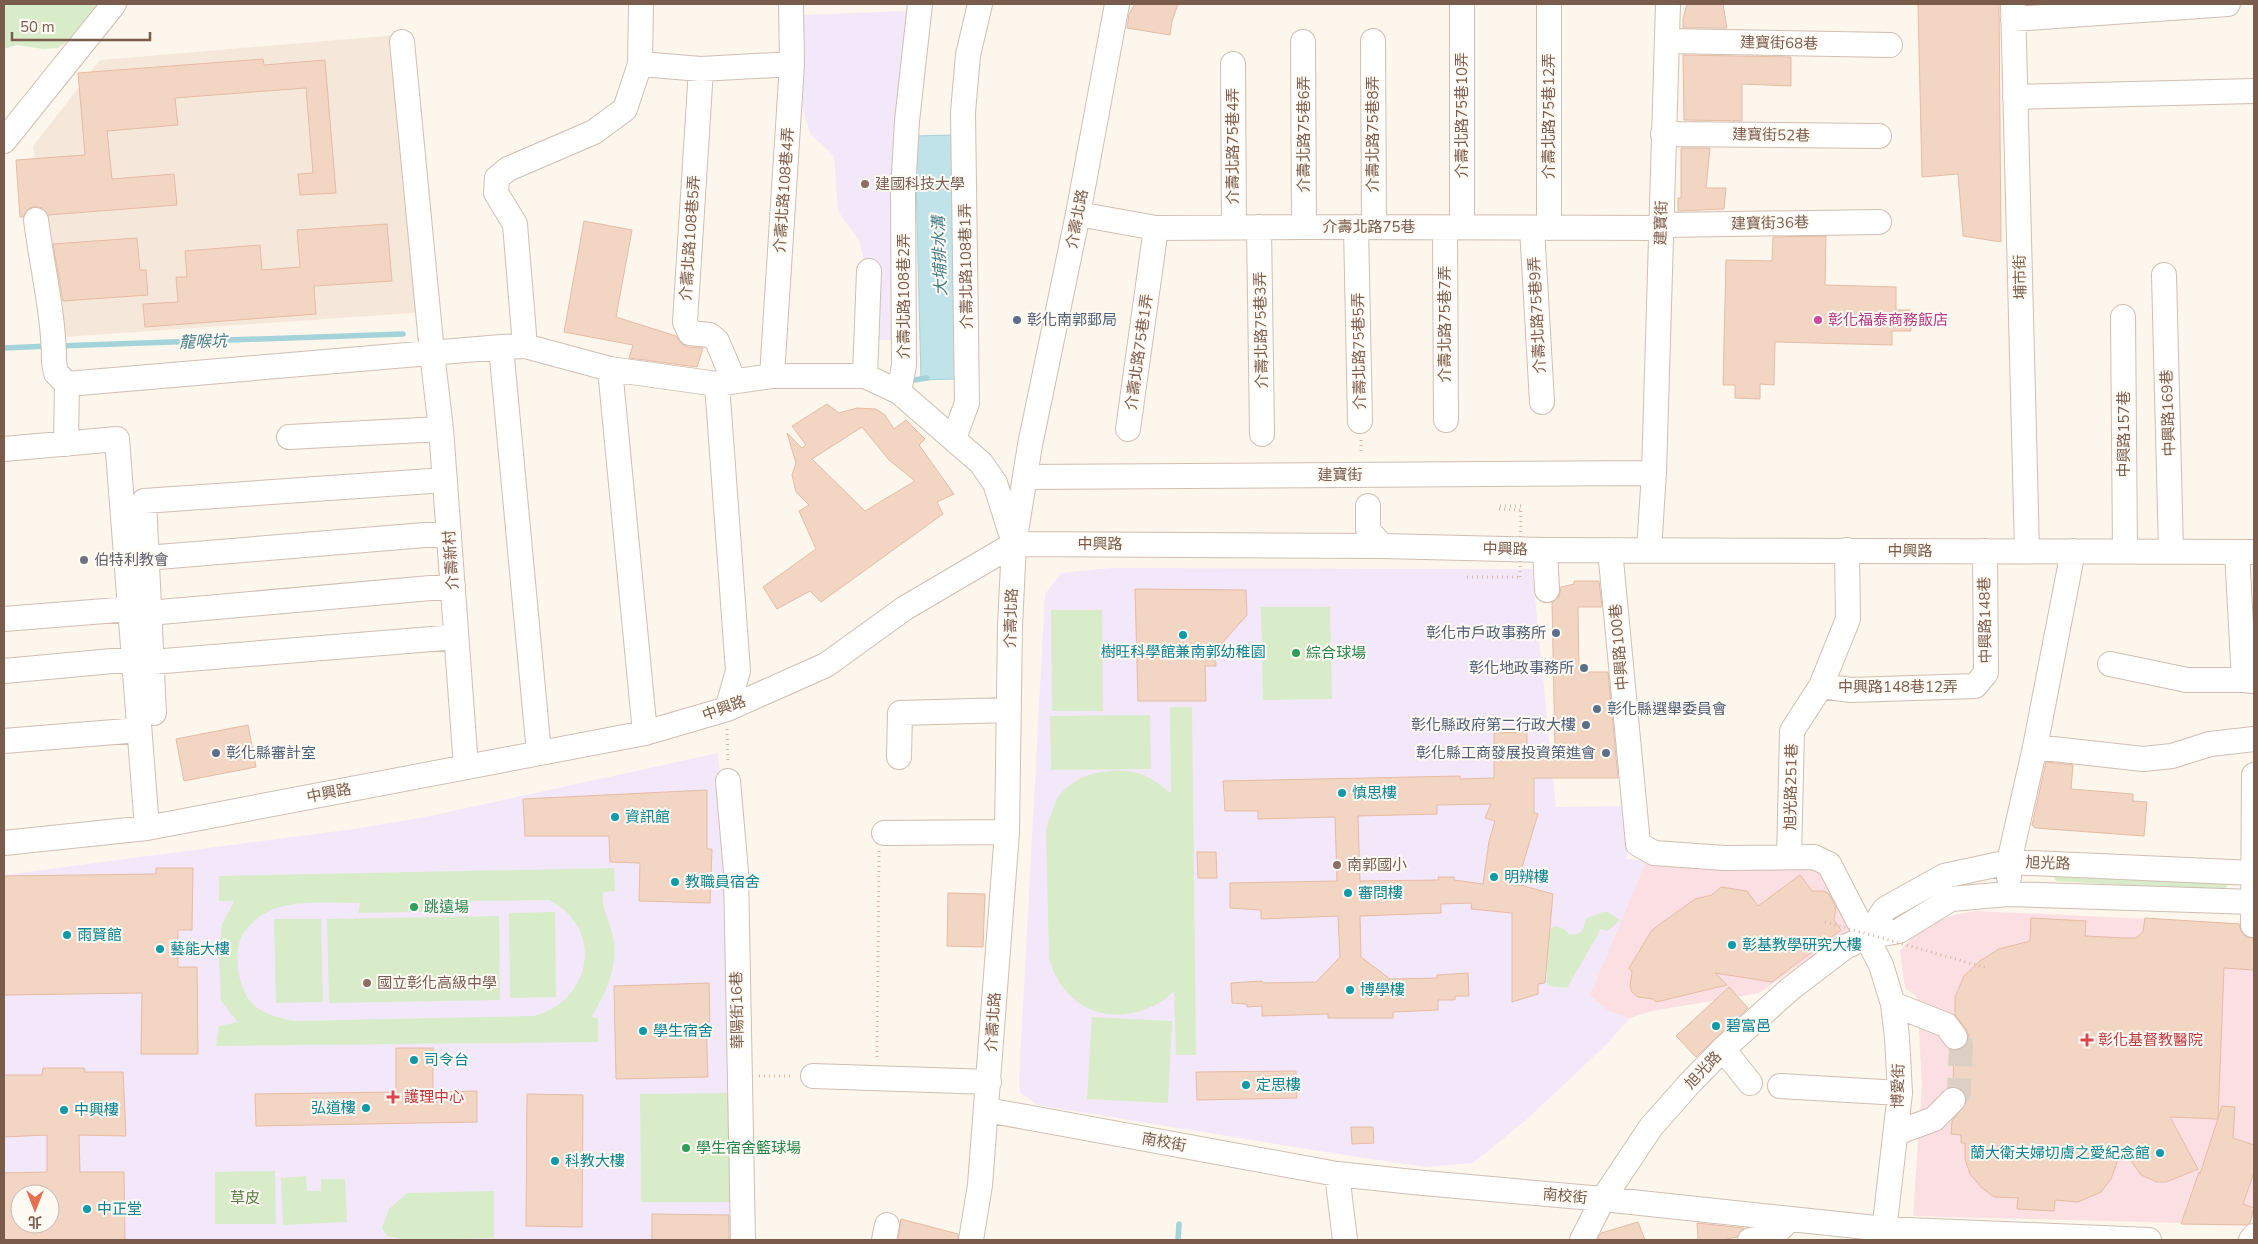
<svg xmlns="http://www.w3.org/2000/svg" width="2258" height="1244" viewBox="0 0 2258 1244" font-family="'Nunito Sans','Noto Sans TC',sans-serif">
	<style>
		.residential { fill: #f5e8da }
		.education { fill: #f3e8fa; fill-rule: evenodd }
		.medical { fill: #fbdfe3 }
		.green { fill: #d8ecc9; fill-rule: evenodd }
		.water { fill: #bfe3e8; stroke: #a5d3da }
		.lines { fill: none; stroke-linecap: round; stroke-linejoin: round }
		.stream { stroke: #a5d3da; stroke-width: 5.5 }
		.building { fill: #f3d5c3; stroke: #e6bba3; fill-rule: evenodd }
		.minor-tunnel { stroke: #dcd0c4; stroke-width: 24; stroke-dasharray: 24 12; stroke-linecap: butt }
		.minor-casing { stroke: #d1beb0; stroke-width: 26 }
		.path { stroke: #d9b8a5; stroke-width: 3; stroke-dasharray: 1 4; stroke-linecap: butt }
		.minor { stroke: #fff; stroke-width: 24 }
		.path-bridge { stroke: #d9b8a5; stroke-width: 3; stroke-dasharray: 1 4; stroke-linecap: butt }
		.education-dot { fill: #8d6e63; stroke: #fffaf3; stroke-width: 2 }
		.service-dot { fill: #5c6f8a; stroke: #fffaf3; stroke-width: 2 }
		.hotel-dot { fill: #d1479c; stroke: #fffaf3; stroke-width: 2 }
		.worship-dot { fill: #6b7280; stroke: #fffaf3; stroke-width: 2 }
		.culture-dot { fill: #0f9aa8; stroke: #fffaf3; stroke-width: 2 }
		.leisure-dot { fill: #2e9e5b; stroke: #fffaf3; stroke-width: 2 }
		.health-dot { fill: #e0444e; stroke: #fffaf3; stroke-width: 2 }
		.labels { text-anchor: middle; stroke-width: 4; stroke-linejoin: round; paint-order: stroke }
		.street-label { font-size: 15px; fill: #7a5c4d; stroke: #fffaf3 }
		.education-label { font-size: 15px; fill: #785e54; stroke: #fffaf3; text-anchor: start }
		.service-label { font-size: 15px; fill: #4e5e75; stroke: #fffaf3; text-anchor: end }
		.hotel-label { font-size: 15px; fill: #b23c85; stroke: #fffaf3; text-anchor: start }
		.worship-label { font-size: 15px; fill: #5b616d; stroke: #fffaf3; text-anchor: start }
		.culture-label { font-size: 15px; fill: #0d838f; stroke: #fffaf3; text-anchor: start }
		.leisure-label { font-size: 15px; fill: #27864d; stroke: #fffaf3; text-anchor: start }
		.health-label { font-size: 15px; fill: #be3a42; stroke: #fffaf3; text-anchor: start }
		.park-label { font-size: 15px; fill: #537a41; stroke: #fffaf3 }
		.water-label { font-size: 16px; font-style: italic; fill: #437c86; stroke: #fffaf3 }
	</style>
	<rect width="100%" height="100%" fill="#fdf6ec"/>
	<path class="residential" d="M397,35L426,312L64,337L33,146L100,60Z"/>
	<path class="education" d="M907,11L892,152L897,339L874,341L872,288L859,241L838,211L834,156L810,134L801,102L804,15Z
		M1110,568L1532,569L1556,807L1628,806L1627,859L1646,861L1590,995L1608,1011L1630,1018L1606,1045L1525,1121L1473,1163L1426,1167L1338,1154L1037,1105L1020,1092L1019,1079L1045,594L1061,573Z
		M718,753L729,867L734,1240H4V875L361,828L435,815ZM20,1194H50V1224H20Z"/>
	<path class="medical" d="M1646,861L1807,868L1825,874L1852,929L1759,993L1652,1011L1630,1018L1608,1011L1590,995Z
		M1976,911L2254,924V1145L2214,1132L2210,1147L2254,1161V1208L2194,1187L2181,1223L1913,1216L1922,1083L1917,997L1905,988L1900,951L1913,936L1934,923L1953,915Z"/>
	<path class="green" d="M4,4H99L88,25L58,48L43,49L17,45L4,49Z
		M1261,607H1330L1332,699L1263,700Z
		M1051,610H1102L1103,711H1052Z
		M1170,707H1192L1196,1055H1176L1174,991C1169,995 1165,1000 1159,1003C1112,1029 1063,1010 1049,958L1046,829C1050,818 1053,806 1059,796C1075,773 1112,766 1138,773C1150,776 1161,786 1171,793Z
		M1150,715L1151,769L1051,770L1050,716Z
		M614,868L615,891L603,892C601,906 607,916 611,929C621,960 608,991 591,1017L598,1018V1042L216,1046L219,1026L238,1022L221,1001L219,956L222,924L234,901H219V876ZM549,900C606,929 591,1002 533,1016L294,1021C280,1018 266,1015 255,1006C238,992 232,953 243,934C246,929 254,921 259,917C283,898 330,903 360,903L358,913L467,911L471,901Z
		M2052,875L2226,881L2227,886L2223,891L2056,881Z
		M555,912L556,997L510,998L509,913Z
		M1603,912H1608L1620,920L1608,931L1601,929L1567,988L1549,986L1547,983L1548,931L1555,926L1564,929L1569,934C1585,936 1582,927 1587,918Z
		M499,916L500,1000L329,1003L327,919Z
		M274,919H321L323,1002L276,1003Z
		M1092,1017L1172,1021L1168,1103L1087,1099Z
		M732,1093L731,1202H641L640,1094Z
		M275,1171L276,1224H215V1172Z
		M306,1176L307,1191H321V1179H345L347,1222L283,1225L281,1178Z
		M494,1191V1238L407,1240L387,1236L382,1228L389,1209L407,1193Z"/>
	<path class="water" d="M953,135L957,379L921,380L915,136Z"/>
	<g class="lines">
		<path class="stream" d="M58,346L403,334
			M4,348L49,346
			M914,380L927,378
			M1178,1240L1179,1224"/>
	</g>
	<path class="building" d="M1135,4H1178L1172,21L1170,35L1127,28L1129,14Z
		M1687,4H1723L1727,28H1683V19Z
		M1918,4H1999L2001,242L1963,236L1958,174L1922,177Z
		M1683,55L1791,57V86L1742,84V121L1684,120Z
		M263,59L264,65L325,60L336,193L300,195L298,174L313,173L306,88L266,91L175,98L178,125L107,131L112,179L174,174L177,205L48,215L42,208L35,206L28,209L23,217H20L16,160L85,155L78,73Z
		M1681,148H1710L1706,188H1726L1724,209L1678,211V198H1681Z
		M584,221L632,230L616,317L676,336L682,344L688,347L703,348L697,367L629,358L633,345L564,332Z
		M387,224L392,281L314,286L316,314L145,327L143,304L178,302L176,277H187L185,251L260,245L262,270L300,267L297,230Z
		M1826,236L1825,285L1896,287V310H1911V331H1892V345L1775,342L1774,385L1760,384V399L1735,398V385H1723L1726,260L1772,261L1773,237Z
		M137,238L140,270H146L148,295L63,301L53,244Z
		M827,404L839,413L857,408L876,409L885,415L894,429L906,420L925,439L919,445L954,494L937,502L943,514L821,602L810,591L777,609L763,587L816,549L799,511L809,505L796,492L792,475L796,463L787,433L802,448L806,445L792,426ZM862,427L889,460L915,481L865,511L812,459Z
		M1574,581H1599L1602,607H1578L1579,672H1608L1618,778H1534V813L1538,814L1517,884L1553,894L1545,983L1538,984V994L1512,1002V913L1471,909L1472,903L1441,904V913L1360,916L1361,957L1390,979L1437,978V975L1468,973L1469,996H1455V1000H1438V1010L1393,1012V1018H1328V1014L1262,1016V1006L1247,1007V1004L1232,1003L1231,983L1262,981L1263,983L1316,982L1340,957L1338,916L1261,919V910L1230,908V883L1337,881L1335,817L1258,819V811H1225L1223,781L1460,776V779L1494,778V733L1527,732V748H1555L1552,602L1559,597L1561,587L1574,584ZM1491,804L1485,818L1495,821L1489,841L1483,884L1454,880V877H1438L1439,880L1360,881L1358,816L1437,814V805Z
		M1135,589L1246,590L1247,615L1215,651L1216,666H1205L1206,701H1138Z
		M248,725L256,767L184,781L176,739Z
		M2046,762L2073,765L2071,789L2133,794V801L2147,802L2144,836L2035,828L2032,825Z
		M707,790V849H712L710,903L639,901L640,863L610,862L609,836H525L523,799Z
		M1197,852H1216L1217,878H1198Z
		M156,868H193L192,930H178V967H197L198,1054H141L142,993L4,995V876L156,874Z
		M1800,875L1812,891H1824L1829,894L1836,907L1834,920L1841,930L1772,982L1715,973L1727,985L1656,1002L1653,999L1638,997L1632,992L1630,986L1632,972L1629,968L1652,930L1695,899L1712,895L1721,887L1747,891L1758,906Z
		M948,893L985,894L983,947L947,946Z
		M2031,918L2086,921L2085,936L2125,938H2136L2143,932L2145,918L2239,924L2241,931L2246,937L2254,938V970L2224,968L2218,1119L2170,1117L2198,1169L2166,1182H2157L2141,1175L2122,1148L2111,1179L2101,1192L2078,1202L2055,1200L2054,1211L2017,1209L2018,1198L1994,1197L1981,1187L1970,1174L1965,1159V1143H1961V1135L1951,1134L1952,1121L1966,1103V1096L1963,1091L1953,1087L1954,1050L1964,1048L1967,1043L1969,1036L1966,1029L1955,1015V997L1964,976L1980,961L1999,949L2030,941Z
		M709,983L710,1022H706L708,1077L616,1079L614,986Z
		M1729,987L1748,1008L1696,1057L1676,1036Z
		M396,1048H433V1092L477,1091V1122L256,1126L255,1094L396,1092Z
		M43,1068H84L85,1072H123L126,1136L79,1135L80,1172H124L125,1240H4V1173L47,1172V1135L4,1137V1075H42ZM20,1194H50V1224H20Z
		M1296,1071L1297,1098L1197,1100L1196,1072Z
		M527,1094L583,1095L582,1227L526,1226Z
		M2222,1106L2235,1107L2233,1138L2254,1145V1172L2243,1204L2254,1208L2250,1223L2246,1225L2181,1224L2199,1172L2200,1174Z
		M1351,1127H1373L1374,1143L1352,1144Z
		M652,1214L729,1215V1240H652Z
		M901,1219L958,1234V1240H898Z
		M1638,1222L1645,1240H1597L1601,1233Z
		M1697,1223L1744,1228L1737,1237L1722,1240H1698Z"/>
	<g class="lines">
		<path class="minor-tunnel" d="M1953,1100L1959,1093L1961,1046L1955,1037"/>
		<g class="minor-casing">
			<path id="minor" d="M920,4L907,121L903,192L904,365L899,392L981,463L995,483L1013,540
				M1549,4V228
				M2013,4L2027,551
				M2013,19L2228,4
				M1373,41L1374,227
				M1667,41L1890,45
				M402,42L432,353L441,429L466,767
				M1303,42L1304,227
				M640,64L701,69L792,64
				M1233,64L1234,227
				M701,69L685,322L690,333L710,335L717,341L734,381
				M2015,97L2254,91
				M1663,134L1879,136
				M4,141L114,4
				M1078,214L1156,228L1304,227L1661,228
				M36,220C42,268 54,314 54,362L56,373L67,384
				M1661,225L1879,222
				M1259,227L1262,434
				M1356,227L1360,421
				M1462,227V4
				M1445,228L1446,420
				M1532,228L1542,402
				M2164,275L2171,551
				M2123,317L2125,551
				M525,346L515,224L496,193L497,178L508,169L594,132L625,109L640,64L641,4
				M501,347L539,753
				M610,369L645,733
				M772,376L792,64L791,4
				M865,376L869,271
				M717,384L738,671L727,709
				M1128,429L1156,228
				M289,437L441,429
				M954,438L967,403L963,112L968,55L980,4
				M66,444L67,384L501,347L525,346L610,369L717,384L772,376H865L899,392
				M4,449L117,439L147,828
				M1026,477L1654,473
				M1368,506V530L1382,546
				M1545,550L1547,590
				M1610,550L1638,844L1654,853L1725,858L1814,857L1829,864L1881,965L1893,1004L1897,1037L1900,1093L1883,1240
				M1649,550L1654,473L1668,4
				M2237,552L2244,680L2254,681
				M146,558L449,533
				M149,613L453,586
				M4,619L130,609
				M152,662L456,637
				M2110,664L2187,680H2244
				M4,671L134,659
				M1821,686L1851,690L1975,686L1986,673L1985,551
				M154,713L144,501L445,480
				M4,741L139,730
				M2035,747L2143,759L2172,756L2210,744L2254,739
				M899,757L900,713L1009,710
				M728,781L736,872L743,1240
				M884,833L1007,832
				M4,843L147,828L645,733L727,709L826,665L905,608L1014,544L1382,546L1545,550L2254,552
				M1789,857L1792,731L1821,686L1848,619L1847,550
				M2009,877V862L2035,747L2073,551
				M2253,925L2254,775
				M1866,937L1885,909L1944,876L2009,862L2254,873
				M1893,1004L1946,1025L1955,1037
				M1723,1049L1750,1083
				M813,1076L989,1082
				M1780,1086L1900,1093
				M987,1110L1337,1174L1413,1182L1603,1199L1885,1229L2149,1240
				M1896,1133L1934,1119L1953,1100
				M1337,1174L1345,1240
				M884,1240L887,1225
				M971,1240L980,1185L1007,832L1010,626L1014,544L1030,445L1078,214L1117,4
				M1582,1240L1603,1199L1651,1127L1690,1083L1723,1049L1790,989L1845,947L1866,937L1899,931L1951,899L2008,894L2254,902
				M1750,1240L1773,1236L1789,1220
				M2251,1240L2254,1236"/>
		</g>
		<path class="path" d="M1361,440V454
			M1521,506H1499V509L1521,510
			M1467,577H1520
			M727,729L728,763
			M877,1057L879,851
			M759,1076H793"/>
		<use href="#minor" class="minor"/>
		<path class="path-bridge" d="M1520,577L1521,510
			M1825,922L1987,968"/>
	</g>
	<g class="education-dot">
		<circle cx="865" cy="184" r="5"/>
		<circle cx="1337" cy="865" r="5"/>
		<circle cx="367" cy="983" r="5"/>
	</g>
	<g class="service-dot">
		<circle cx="1017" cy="320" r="5"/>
		<circle cx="1556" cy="633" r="5"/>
		<circle cx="1584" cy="668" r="5"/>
		<circle cx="1597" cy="709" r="5"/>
		<circle cx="1586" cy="725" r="5"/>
		<circle cx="216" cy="753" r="5"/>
		<circle cx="1606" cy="753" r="5"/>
	</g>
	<circle class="hotel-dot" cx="1818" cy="320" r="5"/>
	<circle class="worship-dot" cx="84" cy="560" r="5"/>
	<g class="culture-dot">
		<circle cx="1183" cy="635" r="5"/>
		<circle cx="1342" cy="793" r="5"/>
		<circle cx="615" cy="817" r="5"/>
		<circle cx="1494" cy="877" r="5"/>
		<circle cx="675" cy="882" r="5"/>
		<circle cx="1348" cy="893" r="5"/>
		<circle cx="67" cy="935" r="5"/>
		<circle cx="1732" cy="945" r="5"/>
		<circle cx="160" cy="949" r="5"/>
		<circle cx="1350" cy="990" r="5"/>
		<circle cx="1716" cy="1026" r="5"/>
		<circle cx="643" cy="1031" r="5"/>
		<circle cx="414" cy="1060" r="5"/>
		<circle cx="1246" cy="1085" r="5"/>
		<circle cx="366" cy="1108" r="5"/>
		<circle cx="64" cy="1110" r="5"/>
		<circle cx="2160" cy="1153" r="5"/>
		<circle cx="555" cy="1161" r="5"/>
		<circle cx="87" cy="1209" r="5"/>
	</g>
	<g class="leisure-dot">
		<circle cx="1296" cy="653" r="5"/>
		<circle cx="414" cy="907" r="5"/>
		<circle cx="686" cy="1148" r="5"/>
	</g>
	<g class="health-dot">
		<path d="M2084.5 1032.5h5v5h5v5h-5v5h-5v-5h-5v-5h5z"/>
		<path d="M390.5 1089.5h5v5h5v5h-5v5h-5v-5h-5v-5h5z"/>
	</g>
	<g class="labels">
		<g class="street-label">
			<text transform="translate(1779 43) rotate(1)" y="5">建寶街68巷</text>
			<text transform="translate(1462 115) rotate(-90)" y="5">介壽北路75巷10弄</text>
			<text transform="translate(1549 116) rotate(-90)" y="5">介壽北路75巷12弄</text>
			<text transform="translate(1304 134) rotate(-90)" y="5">介壽北路75巷6弄</text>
			<text transform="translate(1373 134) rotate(-90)" y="5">介壽北路75巷8弄</text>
			<text transform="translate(1771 135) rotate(1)" y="5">建寶街52巷</text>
			<text transform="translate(1233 146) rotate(-90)" y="5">介壽北路75巷4弄</text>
			<text transform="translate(784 190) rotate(-86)" y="5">介壽北路108巷4弄</text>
			<text transform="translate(1077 219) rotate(-79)" y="5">介壽北路</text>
			<text transform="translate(1661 223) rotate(-89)" y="5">建寶街</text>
			<text transform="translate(1770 223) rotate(-1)" y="5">建寶街36巷</text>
			<text x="1369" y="232">介壽北路75巷</text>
			<text transform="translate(690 238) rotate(-86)" y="5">介壽北路108巷5弄</text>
			<text transform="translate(966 266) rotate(-91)" y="5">介壽北路108巷1弄</text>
			<text transform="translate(2020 277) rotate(-91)" y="5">埔市街</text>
			<text transform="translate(904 296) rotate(-90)" y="5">介壽北路108巷2弄</text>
			<text transform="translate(1537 315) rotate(-93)" y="5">介壽北路75巷9弄</text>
			<text transform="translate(1445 324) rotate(-90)" y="5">介壽北路75巷7弄</text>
			<text transform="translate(1261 330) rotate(-91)" y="5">介壽北路75巷3弄</text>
			<text transform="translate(1359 351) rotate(-91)" y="5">介壽北路75巷5弄</text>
			<text transform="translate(1139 352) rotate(-82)" y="5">介壽北路75巷1弄</text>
			<text transform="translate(2168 413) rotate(-92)" y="5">中興路169巷</text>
			<text transform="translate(2124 434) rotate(-90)" y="5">中興路157巷</text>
			<text x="1340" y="480">建寶街</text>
			<text x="1100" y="549">中興路</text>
			<text transform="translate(1505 549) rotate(1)" y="5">中興路</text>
			<text x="1910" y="556">中興路</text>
			<text transform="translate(451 560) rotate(-94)" y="5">介壽新村</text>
			<text transform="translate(1011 618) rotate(-88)" y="5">介壽北路</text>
			<text transform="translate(1985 620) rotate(-91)" y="5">中興路148巷</text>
			<text transform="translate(1619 647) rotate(-95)" y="5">中興路100巷</text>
			<text x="1898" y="692">中興路148巷12弄</text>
			<text transform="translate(724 708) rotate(-20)" y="5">中興路</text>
			<text transform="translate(1791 787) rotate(-89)" y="5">旭光路251巷</text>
			<text transform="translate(329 793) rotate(-11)" y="5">中興路</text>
			<text transform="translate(2048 863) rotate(2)" y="5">旭光路</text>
			<text transform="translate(737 1010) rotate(-91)" y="5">華陽街16巷</text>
			<text transform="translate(993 1022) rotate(-86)" y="5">介壽北路</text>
			<text transform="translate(1703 1070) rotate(-46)" y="5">旭光路</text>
			<text transform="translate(1898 1086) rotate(-89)" y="5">博愛街</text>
			<text transform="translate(1164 1142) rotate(10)" y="5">南校街</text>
			<text transform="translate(1565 1196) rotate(5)" y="5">南校街</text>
		</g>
		<g class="education-label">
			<text x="875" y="189">建國科技大學</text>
			<text x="1347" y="870">南郭國小</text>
			<text x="377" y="988">國立彰化高級中學</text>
		</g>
		<g class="service-label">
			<text x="1027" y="325" text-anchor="start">彰化南郭郵局</text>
			<text x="1546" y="638">彰化市戶政事務所</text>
			<text x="1574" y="673">彰化地政事務所</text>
			<text x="1607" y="714" text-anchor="start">彰化縣選舉委員會</text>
			<text x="1576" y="730">彰化縣政府第二行政大樓</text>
			<text x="226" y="758" text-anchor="start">彰化縣審計室</text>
			<text x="1596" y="758">彰化縣工商發展投資策進會</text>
		</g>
		<g class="hotel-label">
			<text x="1828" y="325">彰化福泰商務飯店</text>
		</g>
		<g class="worship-label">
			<text x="94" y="565">伯特利教會</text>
		</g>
		<g class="culture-label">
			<text x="1183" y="657" text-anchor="middle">樹旺科學館兼南郭幼稚園</text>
			<text x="1352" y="798">慎思樓</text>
			<text x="625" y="822">資訊館</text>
			<text x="1504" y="882">明辨樓</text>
			<text x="685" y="887">教職員宿舍</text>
			<text x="1358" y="898">審問樓</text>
			<text x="77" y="940">雨賢館</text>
			<text x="1742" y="950">彰基教學研究大樓</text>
			<text x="170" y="954">藝能大樓</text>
			<text x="1360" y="995">博學樓</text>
			<text x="1726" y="1031">碧富邑</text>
			<text x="653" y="1036">學生宿舍</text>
			<text x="424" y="1065">司令台</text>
			<text x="1256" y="1090">定思樓</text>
			<text x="356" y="1113" text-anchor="end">弘道樓</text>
			<text x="74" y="1115">中興樓</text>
			<text x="2150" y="1158" text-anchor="end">蘭大衛夫婦切膚之愛紀念館</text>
			<text x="565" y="1166">科教大樓</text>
			<text x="97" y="1214">中正堂</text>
		</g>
		<g class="leisure-label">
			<text x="1306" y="658">綜合球場</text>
			<text x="424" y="912">跳遠場</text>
			<text x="696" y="1153">學生宿舍籃球場</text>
		</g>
		<g class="health-label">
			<text x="2098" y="1045">彰化基督教醫院</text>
			<text x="404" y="1102">護理中心</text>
		</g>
		<g class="park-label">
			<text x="245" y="1203">草皮</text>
		</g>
		<g class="water-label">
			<text transform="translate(939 256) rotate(-92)" y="6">大埔排水溝</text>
			<text transform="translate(203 341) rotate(-2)" y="6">龍喉坑</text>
		</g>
	</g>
	<rect width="2258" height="1244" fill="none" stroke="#7a5c4d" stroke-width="10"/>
	<g transform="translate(35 1209) rotate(180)"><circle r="24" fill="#fffaf3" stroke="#cabbb1"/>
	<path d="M0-4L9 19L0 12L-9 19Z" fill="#e76f51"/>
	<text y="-8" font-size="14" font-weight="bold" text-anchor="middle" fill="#7a5c4d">北</text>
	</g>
	<path d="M12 32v8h138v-8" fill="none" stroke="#7a5c4d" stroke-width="2.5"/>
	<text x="20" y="32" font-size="15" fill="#7a5c4d" stroke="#fffaf3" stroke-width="4" paint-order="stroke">50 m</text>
</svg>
